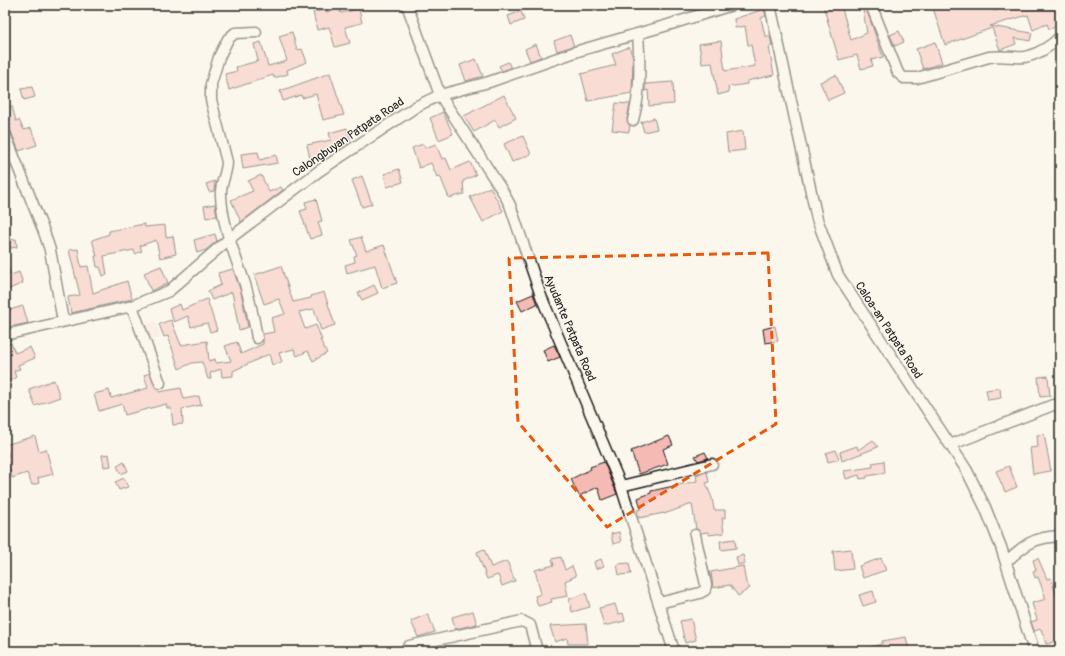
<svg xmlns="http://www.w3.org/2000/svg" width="1065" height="656" viewBox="0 0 1065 656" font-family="Pangolin,sans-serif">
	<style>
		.built { fill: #fae5db }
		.building { fill: #f6bab4; stroke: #1c1c1c }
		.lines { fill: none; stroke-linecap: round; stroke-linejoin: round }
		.street-casing { stroke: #1c1c1c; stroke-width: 13 }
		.street { stroke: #fbf7ec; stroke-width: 10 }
		.marked { fill: none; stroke: #e8590c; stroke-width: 3; stroke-dasharray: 8 5; stroke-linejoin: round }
		.labels { text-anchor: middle; stroke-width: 3; stroke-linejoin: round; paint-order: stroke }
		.street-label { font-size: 12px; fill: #1c1c1c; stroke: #fbf7ec }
	</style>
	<rect width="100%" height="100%" fill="#fbf7ec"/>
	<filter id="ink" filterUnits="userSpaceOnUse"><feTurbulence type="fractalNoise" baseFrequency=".025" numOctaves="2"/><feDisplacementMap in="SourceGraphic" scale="8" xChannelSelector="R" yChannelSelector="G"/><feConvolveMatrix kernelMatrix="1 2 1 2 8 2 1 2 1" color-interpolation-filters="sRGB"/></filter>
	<g filter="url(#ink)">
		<path class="built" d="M155,321L161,337L150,341L144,326Z"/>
		<path class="building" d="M823,5H841L851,40L867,33L862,5H865L883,57L871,60L873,66L861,69L857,55L839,60Z
			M932,5H992L994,11L1005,8V11L1028,5H1060V26L1049,29L1047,24L1033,30L1028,15L990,26L1032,33L1030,41L1014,38L1016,44L1000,50L992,28L945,45Z
			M339,8L341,13L359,9L362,23L345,27L350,43L335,47L329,27L317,30L313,12L325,10L326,12Z
			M764,9L766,16L761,18L765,36H770L772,46L769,47L774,75L747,81V84L728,87L729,92L718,95L712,63L702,64L699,44L721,41L725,71L755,66L751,45H748L745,26L735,28L734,19Z
			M521,11L524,20L511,25L508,16Z
			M899,31L904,42L895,46L890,35Z
			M292,32L297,50L302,49L307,62L287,70L288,74L274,78L273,75L229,90L225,74L237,71L236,67L258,61L254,44L261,42L268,66L287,61L279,36Z
			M570,35L574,46L557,51L554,41Z
			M935,42L942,63L923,69L916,49Z
			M536,44L541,57L530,61L525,49Z
			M629,47L633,57L632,93L588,101L581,74L616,65L612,54Z
			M476,59L483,76L466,81L460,65Z
			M508,62L511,68L502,71L499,66Z
			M330,73L344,115L323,120L316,94L302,98L301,95L283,101L280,91Z
			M836,75L844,93L828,100L820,82Z
			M673,82L674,104L649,106L648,90L645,91V84Z
			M32,87L35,97L24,100L21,89Z
			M504,95L516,118L499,127L495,120L474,132L464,116Z
			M616,103L630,104L627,119L630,125L629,132L612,130Z
			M12,106L16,121L19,120L24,130L31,128L37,145L19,151L5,117V109Z
			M443,112L453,134L439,140L430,118Z
			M654,118L657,129L644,132L641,122Z
			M347,128L351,142L336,152L310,158L307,145L331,140L329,133Z
			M743,131L745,150L728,152L726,134Z
			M523,136L531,154L512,162L504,144Z
			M423,144L425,148L436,144L442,159L446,158L451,170L470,162L476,175L463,181L464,194L449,198L440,176L437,177L431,163L419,168L412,148Z
			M258,152L260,160L276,155L278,163L243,169L241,154Z
			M399,169L403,182L387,187L384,174Z
			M261,175L269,192L281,187L283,190L241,222L231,200L253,191L248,181Z
			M362,176L372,204L362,207L352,180Z
			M215,181L214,191L209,192L206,184Z
			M490,187L503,211L483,222L470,197Z
			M316,199L322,221L318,222L322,235L310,239L300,211L307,209L305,202Z
			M215,204L217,216L206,218L204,206Z
			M144,224L145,227L165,225L166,237L173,236L176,254L160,258L156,240L140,246L142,251L135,254L134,250L104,256L107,275L103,276L100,267H97L95,256H97L92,240L109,234V231Z
			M215,234L217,241L206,250L197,253L194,240Z
			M361,237L366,251L384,245L397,283L382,288L375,265L347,273L345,265L355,262L354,256L357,255L351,240Z
			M16,239L17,247L5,249V241Z
			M78,249L81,267L88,266L93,293L127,281L132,299L71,313L68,297L80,295L69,250Z
			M5,262L11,275L19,272L23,283L5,291Z
			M161,266L168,283L151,291L144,273Z
			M281,266L293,302L311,298V296L324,292L335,325L321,330L314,309L299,312L305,329L316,325L322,340H320L327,353L313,361L308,351L297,356L294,349L279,353L282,362L272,365L269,354L233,371V376L222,377L221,369L210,373L211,379H208L202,362L192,363L179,369L168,336L164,337L159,324L171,320L181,345L207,341L209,361L215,359L216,363L231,361L225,346L237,342L241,354L263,344V334L274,332L271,318L285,314L279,299L264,304L254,275Z
			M233,269L241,292L248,327L239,330L232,292L212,300L208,291L221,285L218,273Z
			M374,285L378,293L362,300L358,293Z
			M533,294L537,304L522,311L517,301Z
			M207,299L217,330L210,332L207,323L191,327L188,316L174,322L169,309L180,304L182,310Z
			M23,306L28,323L10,327L6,311Z
			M775,326L778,341L765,343L763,329Z
			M11,343L15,353L30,347L35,358L18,365L20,369L14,371L16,378L5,382V345Z
			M554,345L560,357L548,362L543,350Z
			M150,373L159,392L181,388L184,399L199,396L201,405L182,409L183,424L173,425L171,408H167L166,404L125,415L122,404L99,411L94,394L109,390L111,398L148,388L144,375Z
			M1048,376L1050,396L1040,397L1038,377Z
			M54,380L60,397L35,406L29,389Z
			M1000,388L1001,398L988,400L986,390Z
			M1044,434L1051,471L1033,474L1030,448L1038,447L1037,435Z
			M35,436L39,451L46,449L53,474L38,478L39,483L32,485L27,473L12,478L6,457L9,456L5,445Z
			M669,436L673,445L663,449L668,464L639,474L631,451Z
			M873,440L878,447L842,461L840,452L857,446L858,450Z
			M836,450L839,459L828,462L826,453Z
			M705,452L708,458L698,461L695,456Z
			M109,454L111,466L104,467L102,455Z
			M884,461L885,473L867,476V478L860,479L859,475L846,479L844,471L873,467L872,463Z
			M124,462L128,471L121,474L117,466Z
			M604,462L617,494L602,500L598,487L579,496L571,479L591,469L590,467Z
			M1009,466L1017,487L1005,492L996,471Z
			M707,472L709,482L706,483L712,498L714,510H725V518H722L724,533L709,535L708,532L701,533L696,529L692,504L664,514V513L639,518L637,510L641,509L638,498L651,493V491L697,481L696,475Z
			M124,478L128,487L119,490L115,482Z
			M619,532L621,542L613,544L611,534Z
			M735,539L736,548L721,550L720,541Z
			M484,549L491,567L507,561L515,581L502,586L498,575L487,579L477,552Z
			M851,549L853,569L835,571L833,551Z
			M743,555L745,563L738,565L736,557Z
			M561,557L565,570L572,566L576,576L565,581L568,596L551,599L552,602L538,606L535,596L541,594L535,570L554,565L552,559Z
			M881,558L886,570L863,578L859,566Z
			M1038,558L1047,579L1051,578L1060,607V640L1046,644L1041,629L1034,631L1031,622L1037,620L1032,603L1046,599L1038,577L1035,578L1033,571L1036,570L1033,560Z
			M601,559L604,566L596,569L594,562Z
			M629,563L631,574L619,575L617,564Z
			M743,566L746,583L750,588L738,596L730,585L713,588L711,572Z
			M873,591L876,602L863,606L859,595Z
			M586,593L590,607L572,612L569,599Z
			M615,604L618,614L623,613L625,621L604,626L599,608Z
			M473,611L477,624L455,629L452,617Z
			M428,614L435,632L418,637L411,621Z
			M691,619L696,640L685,643L680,621Z
			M586,624L588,644H568L567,638L555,642L550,626Z
			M906,637L909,651H866V648L882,644V641Z"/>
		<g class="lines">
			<g class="street-casing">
				<path id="street" d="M407,5L440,95L503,192L510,205L541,296L621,486L674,651
					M770,5L817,219L838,275L966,469L985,507L1001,547L1034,651
					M871,5L898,73L904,78H917L989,57C1001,55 1013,58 1024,57C1037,55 1051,46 1060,37
					M256,32L235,33L228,39L219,57L211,84V100L227,162C227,173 220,184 221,195C222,225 235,255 245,284C250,301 254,320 257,338
					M633,120C641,91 640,63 638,34
					M5,134L44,232L50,250L63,321
					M132,306L160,383
					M5,335L132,306L169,291L229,239L319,171L417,106L440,95L489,82L578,51L668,25L732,5
					M950,445L1053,405L1060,406
					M621,486L712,464
					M1006,562C1024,545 1034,537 1060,536
					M659,603L700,593L705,590L706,585L695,535
					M404,651L409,646L522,621L530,625L537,651"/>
			</g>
			<use href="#street" class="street"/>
		</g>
	</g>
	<path d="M0 0H1065V656H0ZM768,253L776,424L607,527L518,422L509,258Z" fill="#fbf7ec" fill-opacity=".55" fill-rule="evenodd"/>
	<path class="marked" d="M768,253L776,424L607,527L518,422L509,258Z"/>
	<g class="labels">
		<g class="street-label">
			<text transform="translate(348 137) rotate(-34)" y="4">Calongbuyan Patpata Road</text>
			<text transform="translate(570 328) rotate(67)" y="4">Ayudante Patpata Road</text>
			<text transform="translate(889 330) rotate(57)" y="4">Caloa-an Patpata Road</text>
		</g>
	</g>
	<rect width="1065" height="656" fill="none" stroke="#fbf7ec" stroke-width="20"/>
	<rect x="10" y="10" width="1045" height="636" fill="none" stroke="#1c1c1c" stroke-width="1.5" filter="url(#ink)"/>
</svg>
